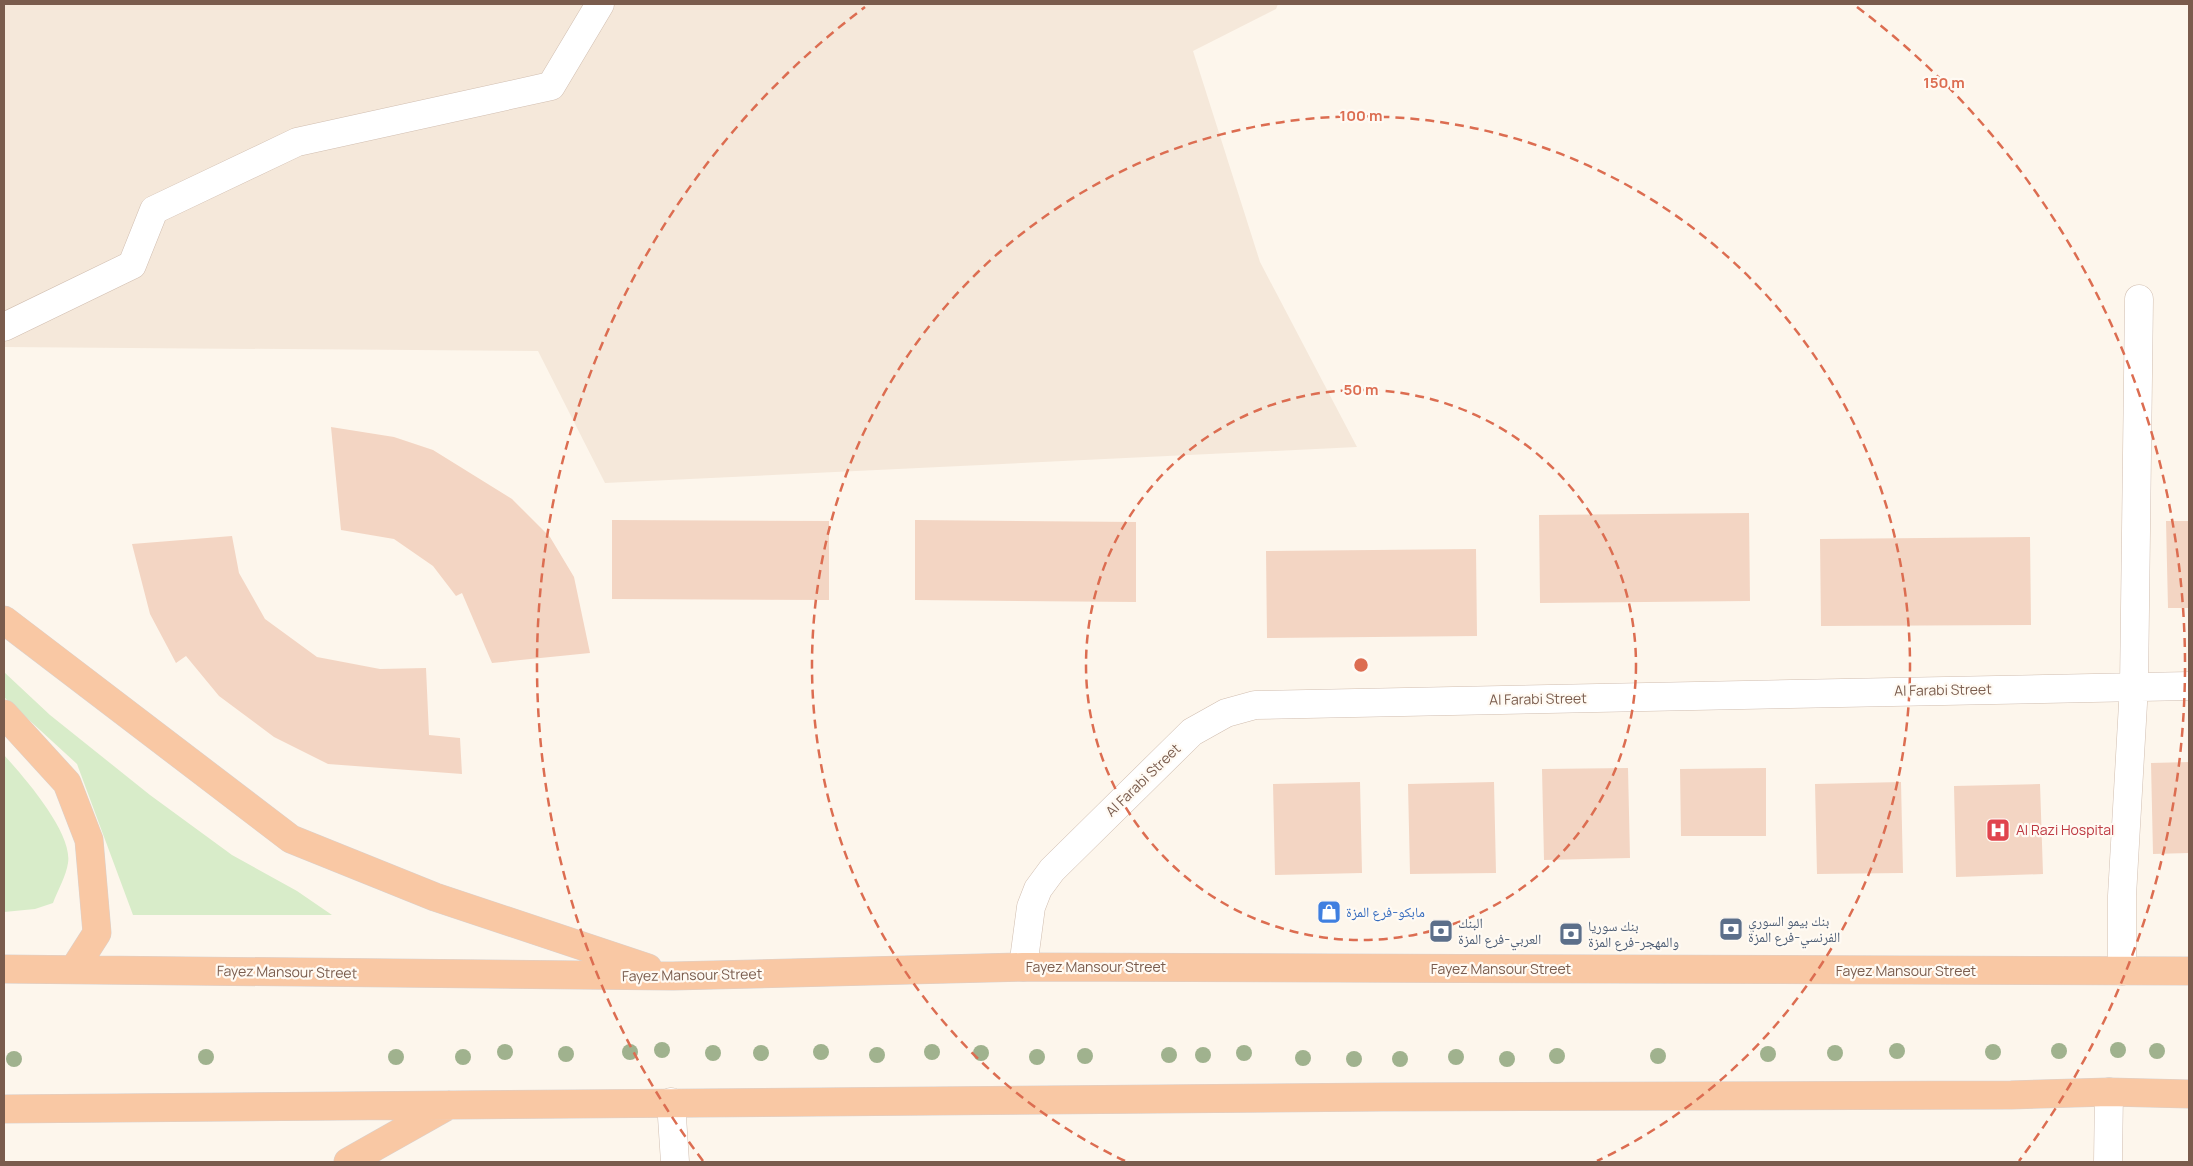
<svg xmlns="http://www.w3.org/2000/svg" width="2193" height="1166" viewBox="0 0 2193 1166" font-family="Manrope,'Noto Naskh Arabic',sans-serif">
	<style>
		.residential { fill: #f5e8da }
		.green { fill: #d8ecc9 }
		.building { fill: #f3d5c3 }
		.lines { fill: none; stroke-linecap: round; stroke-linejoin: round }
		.minor-casing { stroke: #d1beb0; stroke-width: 29 }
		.trunk-casing { stroke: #dad1cd; stroke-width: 29 }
		.minor { stroke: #fff; stroke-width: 28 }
		.trunk { stroke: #f9c8a4; stroke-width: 28 }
		.tree { fill: #a0b28e }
		.ring { fill: none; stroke: #dc6d51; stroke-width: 2.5; stroke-dasharray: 9 6 }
		.labels { text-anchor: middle; stroke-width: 4.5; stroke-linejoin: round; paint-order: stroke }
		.street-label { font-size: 14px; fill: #7a5c4d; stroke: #fffaf3 }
		.health-label { font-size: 14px; fill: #be3a42; stroke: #fffaf3; text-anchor: start }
		.shop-label { font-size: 14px; fill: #366cbe; stroke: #fffaf3; text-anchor: start }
		.service-label { font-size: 14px; fill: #4e5e75; stroke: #fffaf3; text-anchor: start }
		.centre { fill: #dc6d51; stroke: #fffaf3; stroke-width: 2.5 }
		.ring-label { font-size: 15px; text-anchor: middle; font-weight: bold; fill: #dc6d51; stroke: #fffaf3; stroke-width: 4.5; stroke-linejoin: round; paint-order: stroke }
	</style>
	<rect width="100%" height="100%" fill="#fdf6ec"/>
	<path class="residential" d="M4,4H1278L1276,9L1193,51L1260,262L1357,447L605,483L538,351L4,347Z"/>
	<path class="green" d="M4,672L50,715L150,795L232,855L297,891L332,915H133L77,764L4,697Z
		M4,755C24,777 73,833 68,863C66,876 58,890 53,903L35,909L4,912Z"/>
	<path class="building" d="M331,427L394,437L433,450L512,499L550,537L574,577L590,653L492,663L462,593L456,596L433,566L394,539L341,530Z
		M1749,513L1750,601L1540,603L1539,515Z
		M612,520L829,521V600L612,599Z
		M915,520L1136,522V602L915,600Z
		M2166,521H2189V608H2168Z
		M232,536L239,573L265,619L317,657L380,669L426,668L429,735L460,738L462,774L328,764L274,737L219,696L186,656L176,663L150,614L132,544Z
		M2030,537L2031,625L1821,626L1820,539Z
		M1476,549L1477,636L1267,638L1266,551Z
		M2189,762V853L2153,854L2151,763Z
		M1628,768L1630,858L1544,860L1542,769Z
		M1766,768V836H1681L1680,769Z
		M1360,782L1362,873L1275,875L1273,784Z
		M1494,782L1496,873L1410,874L1408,784Z
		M1901,782L1903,873L1817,874L1815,784Z
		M2040,784L2043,874L1956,877L1954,786Z"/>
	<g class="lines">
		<g class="minor-casing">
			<path id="minor" d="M4,327L132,265L154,210L297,142L551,86L600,4
				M1023,967L1031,907L1038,889L1052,870L1192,732L1226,713L1255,705L2189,686
				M2122,971V896L2134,686L2139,299
				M671,1102L675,1162
				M2108,1162L2109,1092"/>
		</g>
		<g class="trunk-casing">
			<path id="trunk" d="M4,620L291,839L435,897L648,968
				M4,714L67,783L89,840L97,933L74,969
				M4,969L673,976L1023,967L2189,971
				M4,1109L1383,1097L2011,1095L2109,1092L2189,1094
				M348,1162L449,1105"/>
		</g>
		<use href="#minor" class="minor"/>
		<use href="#trunk" class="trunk"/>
	</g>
	<g class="tree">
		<circle cx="662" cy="1050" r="8"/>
		<circle cx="2118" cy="1050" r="8"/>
		<circle cx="1897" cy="1051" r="8"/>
		<circle cx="2059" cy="1051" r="8"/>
		<circle cx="2157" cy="1051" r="8"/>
		<circle cx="505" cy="1052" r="8"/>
		<circle cx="630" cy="1052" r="8"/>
		<circle cx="821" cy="1052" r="8"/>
		<circle cx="932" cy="1052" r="8"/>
		<circle cx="1993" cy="1052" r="8"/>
		<circle cx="713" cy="1053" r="8"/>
		<circle cx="761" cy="1053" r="8"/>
		<circle cx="981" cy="1053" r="8"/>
		<circle cx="1244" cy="1053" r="8"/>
		<circle cx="1835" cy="1053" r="8"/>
		<circle cx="566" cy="1054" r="8"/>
		<circle cx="1768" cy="1054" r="8"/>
		<circle cx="877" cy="1055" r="8"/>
		<circle cx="1169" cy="1055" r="8"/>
		<circle cx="1203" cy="1055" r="8"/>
		<circle cx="1085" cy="1056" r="8"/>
		<circle cx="1557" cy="1056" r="8"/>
		<circle cx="1658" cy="1056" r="8"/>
		<circle cx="206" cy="1057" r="8"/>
		<circle cx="396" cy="1057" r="8"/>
		<circle cx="463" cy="1057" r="8"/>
		<circle cx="1037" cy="1057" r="8"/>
		<circle cx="1456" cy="1057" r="8"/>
		<circle cx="1303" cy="1058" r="8"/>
		<circle cx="14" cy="1059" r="8"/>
		<circle cx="1354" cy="1059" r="8"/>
		<circle cx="1400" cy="1059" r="8"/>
		<circle cx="1507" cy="1059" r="8"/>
	</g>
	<g class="ring">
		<circle cx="1361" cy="665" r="275"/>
		<path d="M1125 1161A549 549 0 1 1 1597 1161"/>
		<path d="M703 1161A824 824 0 0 1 865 7M1857 7A824 824 0 0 1 2019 1161"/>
	</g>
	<defs>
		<g id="hospital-square" transform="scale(1.25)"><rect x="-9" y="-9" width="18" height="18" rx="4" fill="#e0444e" stroke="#fffaf3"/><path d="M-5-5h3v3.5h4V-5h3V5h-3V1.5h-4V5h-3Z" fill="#fff"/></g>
		<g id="shop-square" transform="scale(1.25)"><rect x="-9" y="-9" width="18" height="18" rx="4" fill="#3f7fe0" stroke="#fffaf3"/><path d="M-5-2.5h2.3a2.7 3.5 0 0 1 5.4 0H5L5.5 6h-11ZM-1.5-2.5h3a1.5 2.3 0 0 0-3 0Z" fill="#fff"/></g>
		<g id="bank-square" transform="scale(1.25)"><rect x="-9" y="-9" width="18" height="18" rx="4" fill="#5c6f8a" stroke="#fffaf3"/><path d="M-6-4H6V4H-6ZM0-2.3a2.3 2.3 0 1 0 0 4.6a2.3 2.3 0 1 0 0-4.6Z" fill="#fff"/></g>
	</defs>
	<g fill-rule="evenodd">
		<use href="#hospital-square" x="1998" y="830"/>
		<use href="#shop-square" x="1329" y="912"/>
		<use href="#bank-square" x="1731" y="929"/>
		<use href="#bank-square" x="1441" y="931"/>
		<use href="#bank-square" x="1571" y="934"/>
	</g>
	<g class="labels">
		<g class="street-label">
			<text transform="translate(1943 690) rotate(-1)" y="5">Al Farabi Street</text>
			<text transform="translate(1538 699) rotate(-1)" y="5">Al Farabi Street</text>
			<text transform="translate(1143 780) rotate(-44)" y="5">Al Farabi Street</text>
			<text x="1096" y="972">Fayez Mansour Street</text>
			<text x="1501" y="974">Fayez Mansour Street</text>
			<text x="1906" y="976">Fayez Mansour Street</text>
			<text transform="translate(287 972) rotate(1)" y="5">Fayez Mansour Street</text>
			<text transform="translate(692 975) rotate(-1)" y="5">Fayez Mansour Street</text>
		</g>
		<g class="health-label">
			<text x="2016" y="835">Al Razi Hospital</text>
		</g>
		<g class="shop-label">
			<text x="1346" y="917">مابكو-فرع المزة</text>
		</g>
		<g class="service-label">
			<text x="1748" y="926">بنك بيمو السوري<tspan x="1748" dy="16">الفرنسي-فرع المزة</tspan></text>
			<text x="1458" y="928">البنك<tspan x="1458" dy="16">العربي-فرع المزة</tspan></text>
			<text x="1588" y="931">بنك سوريا<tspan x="1588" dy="16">والمهجر-فرع المزة</tspan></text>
		</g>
	</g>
	<circle cx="1361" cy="665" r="8" class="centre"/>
	<g class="ring-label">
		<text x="1944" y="88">150 m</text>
		<text x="1361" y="121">100 m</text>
		<text x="1361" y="395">50 m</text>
	</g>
	<rect width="2193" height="1166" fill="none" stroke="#7a5c4d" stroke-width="10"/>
</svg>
